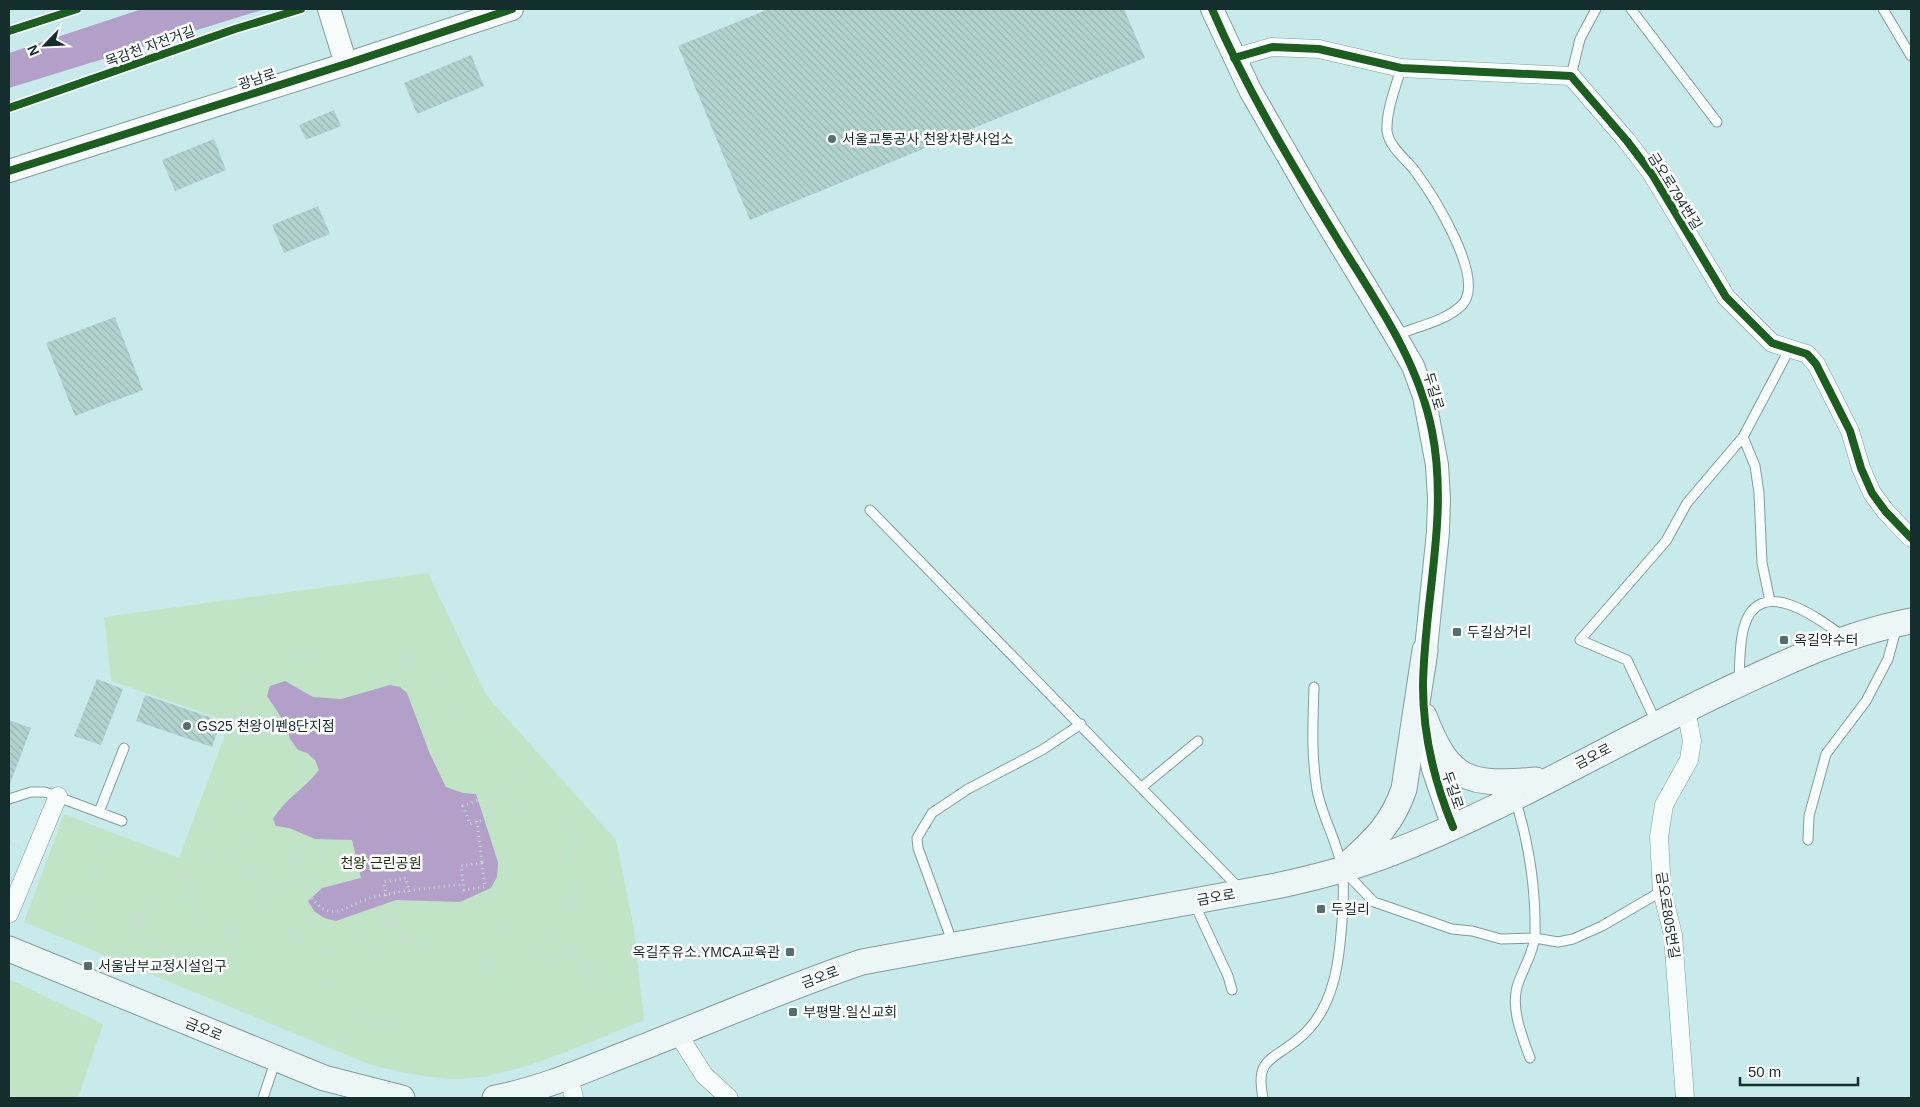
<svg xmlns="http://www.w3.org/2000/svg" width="1920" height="1107" viewBox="0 0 1920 1107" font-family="Arial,'Noto Sans KR',sans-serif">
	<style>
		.park { fill: #c1e4c7 }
		.water { fill: #b2a0c8 }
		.building { fill: url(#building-back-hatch) }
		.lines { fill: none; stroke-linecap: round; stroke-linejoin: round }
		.service-casing { stroke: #839d9d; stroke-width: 11 }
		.minor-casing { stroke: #839d9d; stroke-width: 19 }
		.tertiary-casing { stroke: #839d9d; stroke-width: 24 }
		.secondary-casing { stroke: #839d9d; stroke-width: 27 }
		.path { stroke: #cdd8d8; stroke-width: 3; stroke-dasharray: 1 4; stroke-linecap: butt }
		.service { stroke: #f7fcfc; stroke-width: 9 }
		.minor { stroke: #f7fcfc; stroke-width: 18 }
		.tertiary { stroke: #f7fcfc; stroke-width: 22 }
		.secondary { stroke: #edf6f6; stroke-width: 25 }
		.cycleway-casing { stroke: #fff; stroke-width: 11 }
		.cycleway { stroke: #1b5e20; stroke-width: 8 }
		.poi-dot { fill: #536f6f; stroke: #fff; stroke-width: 2 }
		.labels { text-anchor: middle; stroke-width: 5; stroke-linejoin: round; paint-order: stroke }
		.street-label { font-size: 14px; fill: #142d2d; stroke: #fff }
		.poi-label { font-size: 14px; fill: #142d2d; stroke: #fff; text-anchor: start }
		.park-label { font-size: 14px; fill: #183207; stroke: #fff }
	</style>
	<defs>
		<pattern id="building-back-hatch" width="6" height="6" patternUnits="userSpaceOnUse" patternTransform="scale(1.25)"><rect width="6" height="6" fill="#b2d2ce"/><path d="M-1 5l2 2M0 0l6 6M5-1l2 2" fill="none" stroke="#98b5b1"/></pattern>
	</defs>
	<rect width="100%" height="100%" fill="#c8eaea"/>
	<path class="park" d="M428,573L486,695L616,840L633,923L644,1020C591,1041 510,1080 454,1079C426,1078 398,1071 371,1065L24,922L64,814L179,858L230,722L111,681L104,617Z
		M9,979L103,1024L78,1098H9Z"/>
	<path class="water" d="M142,9H265L9,88V53Z
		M285,681L313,697L341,699L390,685L400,687L407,693L430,754L446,787L463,793L476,794L498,862L497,877L491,888L460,902L396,900L336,921L324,918L314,911L308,901L322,888L361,878L352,840L315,839L289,828L276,826L273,819C285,799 305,788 319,770L315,760L307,753L298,750L290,739L287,726L267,696L270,686Z"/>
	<path class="building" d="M769,9H1124L1145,58L750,220L678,46Z
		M471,55L484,86L417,114L404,83Z
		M334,110L341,126L306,140L299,125Z
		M214,139L226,170L175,191L162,160Z
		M318,206L330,234L284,253L272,225Z
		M115,317L143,390L75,416L46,343Z
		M97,679L123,689L101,745L74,736Z
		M145,695L221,721L212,747L136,721Z
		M9,720L31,728L10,784H9Z"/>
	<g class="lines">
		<g class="service-casing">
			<path id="service" d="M1631,9L1717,122
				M1883,9L1911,56
				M1571,76L1580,39L1596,9
				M1396,335C1416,327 1446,321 1462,305C1487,279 1432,194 1415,171C1406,159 1389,147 1387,131C1386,110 1396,87 1401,68
				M1743,437L1755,466L1759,493L1762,563L1770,601
				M870,510L1241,890
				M1739,681C1740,664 1739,644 1744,627C1759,574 1817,617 1844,637
				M1656,722L1627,660L1580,640L1666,541L1687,503L1743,437L1789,350
				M1142,787L1198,741
				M9,799L31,792H45L122,821
				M1515,799C1529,843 1536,890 1535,936C1534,952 1522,970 1517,987C1511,1010 1522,1036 1530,1058
				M99,812L124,748
				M1808,840L1809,816L1826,754L1866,701L1888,659L1897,626
				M1346,873L1374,902L1452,929L1472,931L1501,939L1535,938L1558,942L1573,939L1602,926L1662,891
				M1194,903L1228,976L1232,990
				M953,944L918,848L917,838L932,813L968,789L1042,750L1081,724
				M263,1098L276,1059
				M1263,1098C1255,1059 1271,1061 1297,1040C1315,1026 1327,1005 1333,983C1340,961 1346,892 1342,869C1338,843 1322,817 1317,790C1311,755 1313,722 1314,687"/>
		</g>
		<g class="minor-casing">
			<path id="minor" d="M1234,58L1272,47L1319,49L1401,68L1571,76L1627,141L1652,174L1726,297L1772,343L1807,354L1816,364L1850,431L1861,468L1872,493L1886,512L1911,538
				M9,914L58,796
				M678,1034L704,1075L729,1098
				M569,1076L574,1098
				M1685,1098L1673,935L1662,891L1659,837L1664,805L1689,760L1692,741L1686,709"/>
		</g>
		<g class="tertiary-casing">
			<path id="tertiary" d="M329,9L346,64
				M1212,9L1250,90L1315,203L1395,335L1413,366L1424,396L1437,465L1439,499L1438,532L1424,668
				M9,171L346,64L512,9
				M1425,728L1433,769L1453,827"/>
		</g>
		<g class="secondary-casing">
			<path id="secondary" d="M1424,716C1449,781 1468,786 1536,780
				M1349,863C1375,839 1392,824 1404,789L1425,650
				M9,949L324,1078L402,1098
				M495,1098C538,1090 578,1073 618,1057C699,1026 779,990 862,962L1276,886C1314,878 1352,868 1389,854C1501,811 1605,748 1714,696C1777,666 1843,634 1911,621"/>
		</g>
		<path class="path" d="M396,655L423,666L443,684L458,727L482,750L509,807L546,858C553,874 550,890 539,904C488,964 451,911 395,923C360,930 337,974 299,940C280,922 237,822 243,797C247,780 271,766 265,747C260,730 245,716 244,698C244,690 246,683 250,677C269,641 317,664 347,664C364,664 379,656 396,655Z
			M449,699C474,721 515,744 522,777
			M509 791a14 14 0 1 1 28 0a14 14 0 1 1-28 0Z
			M483,798L490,817L470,824L463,806Z
			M485,804L511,798
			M477,821L482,863
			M60,828L103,846
			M9,843L21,848
			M237,858V850C242,843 249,841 257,839C299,829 297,892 322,908C336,917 349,906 361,901C389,891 433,888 463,884
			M482,863L485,887L464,890L461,866Z
			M209,869C197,826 224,784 237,744C242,732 243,719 245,707
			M252,876L324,851L329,871L259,896
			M38,886L73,900L53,948
			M386,896L384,882L406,878L409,892
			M73,900L127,922L190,897
			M64,922L122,943L198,918
			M399,922L403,943
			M72,925L103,846L184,878L245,856L266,917L205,939L184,878
			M548,927L640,1018
			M232,930C253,967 290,1003 336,981C356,971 372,953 393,945C415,937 439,943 460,950C475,956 493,961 500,977C504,985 503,994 499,1002C482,1035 438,1023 409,1023C393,1023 375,1024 361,1014C350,1006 344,992 337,981
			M134,938L162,869
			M526,948C557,984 603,941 569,908
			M489,962L526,948L569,908L576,860L573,837L561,810L553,802L537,792
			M608,967L614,985L594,992L588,973Z"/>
		<use href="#service" class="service"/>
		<use href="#minor" class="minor"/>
		<use href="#tertiary" class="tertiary"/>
		<use href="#secondary" class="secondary"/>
		<g class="cycleway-casing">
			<path id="cycleway" d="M1212,9C1245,86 1288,158 1332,230C1371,295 1417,355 1432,431C1449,517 1424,600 1423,686C1423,736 1434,781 1453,827
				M9,31L77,9
				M1234,58L1272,47L1319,49L1401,68L1571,76L1627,141L1652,174L1726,297L1772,343L1807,354L1816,364L1850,431L1861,468L1872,493L1886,512L1911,538
				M9,108L235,29L301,9
				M9,171L346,64L512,9"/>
		</g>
		<use href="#cycleway" class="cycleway"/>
	</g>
	<g class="poi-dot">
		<circle cx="832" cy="139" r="5"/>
		<rect x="1452" y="627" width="10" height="10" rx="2.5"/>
		<rect x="1779" y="635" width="10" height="10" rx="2.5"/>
		<circle cx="187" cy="726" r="5"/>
		<rect x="1316" y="904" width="10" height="10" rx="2.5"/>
		<rect x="785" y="947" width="10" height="10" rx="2.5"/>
		<rect x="83" y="961" width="10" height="10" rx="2.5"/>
		<rect x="788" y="1007" width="10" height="10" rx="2.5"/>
	</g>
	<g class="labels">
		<g class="street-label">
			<text transform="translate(150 46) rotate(-20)" y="5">목감천 자전거길</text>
			<text transform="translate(257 79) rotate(-18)" y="5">광남로</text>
			<text transform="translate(1675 191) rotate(58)" y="5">금오로794번길</text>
			<text transform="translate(1434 391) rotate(73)" y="5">두길로</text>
			<text transform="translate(1593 756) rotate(-27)" y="5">금오로</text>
			<text transform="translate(1453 790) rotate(71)" y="5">두길로</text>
			<text transform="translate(1216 897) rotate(-10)" y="5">금오로</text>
			<text transform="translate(1668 915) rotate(81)" y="5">금오로805번길</text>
			<text transform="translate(820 977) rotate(-20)" y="5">금오로</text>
			<text transform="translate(204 1029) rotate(22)" y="5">금오로</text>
		</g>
		<g class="poi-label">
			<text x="842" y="144">서울교통공사 천왕차량사업소</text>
			<text x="1467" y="637">두길삼거리</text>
			<text x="1794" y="645">옥길약수터</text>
			<text x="197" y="731">GS25 천왕이펜8단지점</text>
			<text x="1331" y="914">두길리</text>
			<text x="780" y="957" text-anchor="end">옥길주유소.YMCA교육관</text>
			<text x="98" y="971">서울남부교정시설입구</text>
			<text x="803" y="1017">부평말.일신교회</text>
		</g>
		<g class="park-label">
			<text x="381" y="868">천왕 근린공원</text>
		</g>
	</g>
	<rect width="1920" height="1107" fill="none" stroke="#142d2d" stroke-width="20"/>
	<g transform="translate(45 45) rotate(246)" stroke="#ffffff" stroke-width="4" paint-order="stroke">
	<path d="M0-4L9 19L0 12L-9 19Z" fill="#142d2d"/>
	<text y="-8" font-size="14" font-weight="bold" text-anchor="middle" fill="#142d2d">N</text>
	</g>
	<path d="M1740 1077v8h118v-8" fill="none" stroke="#142d2d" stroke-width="2.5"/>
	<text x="1748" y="1077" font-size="15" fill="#142d2d" stroke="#ffffff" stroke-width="4" paint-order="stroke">50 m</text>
</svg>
